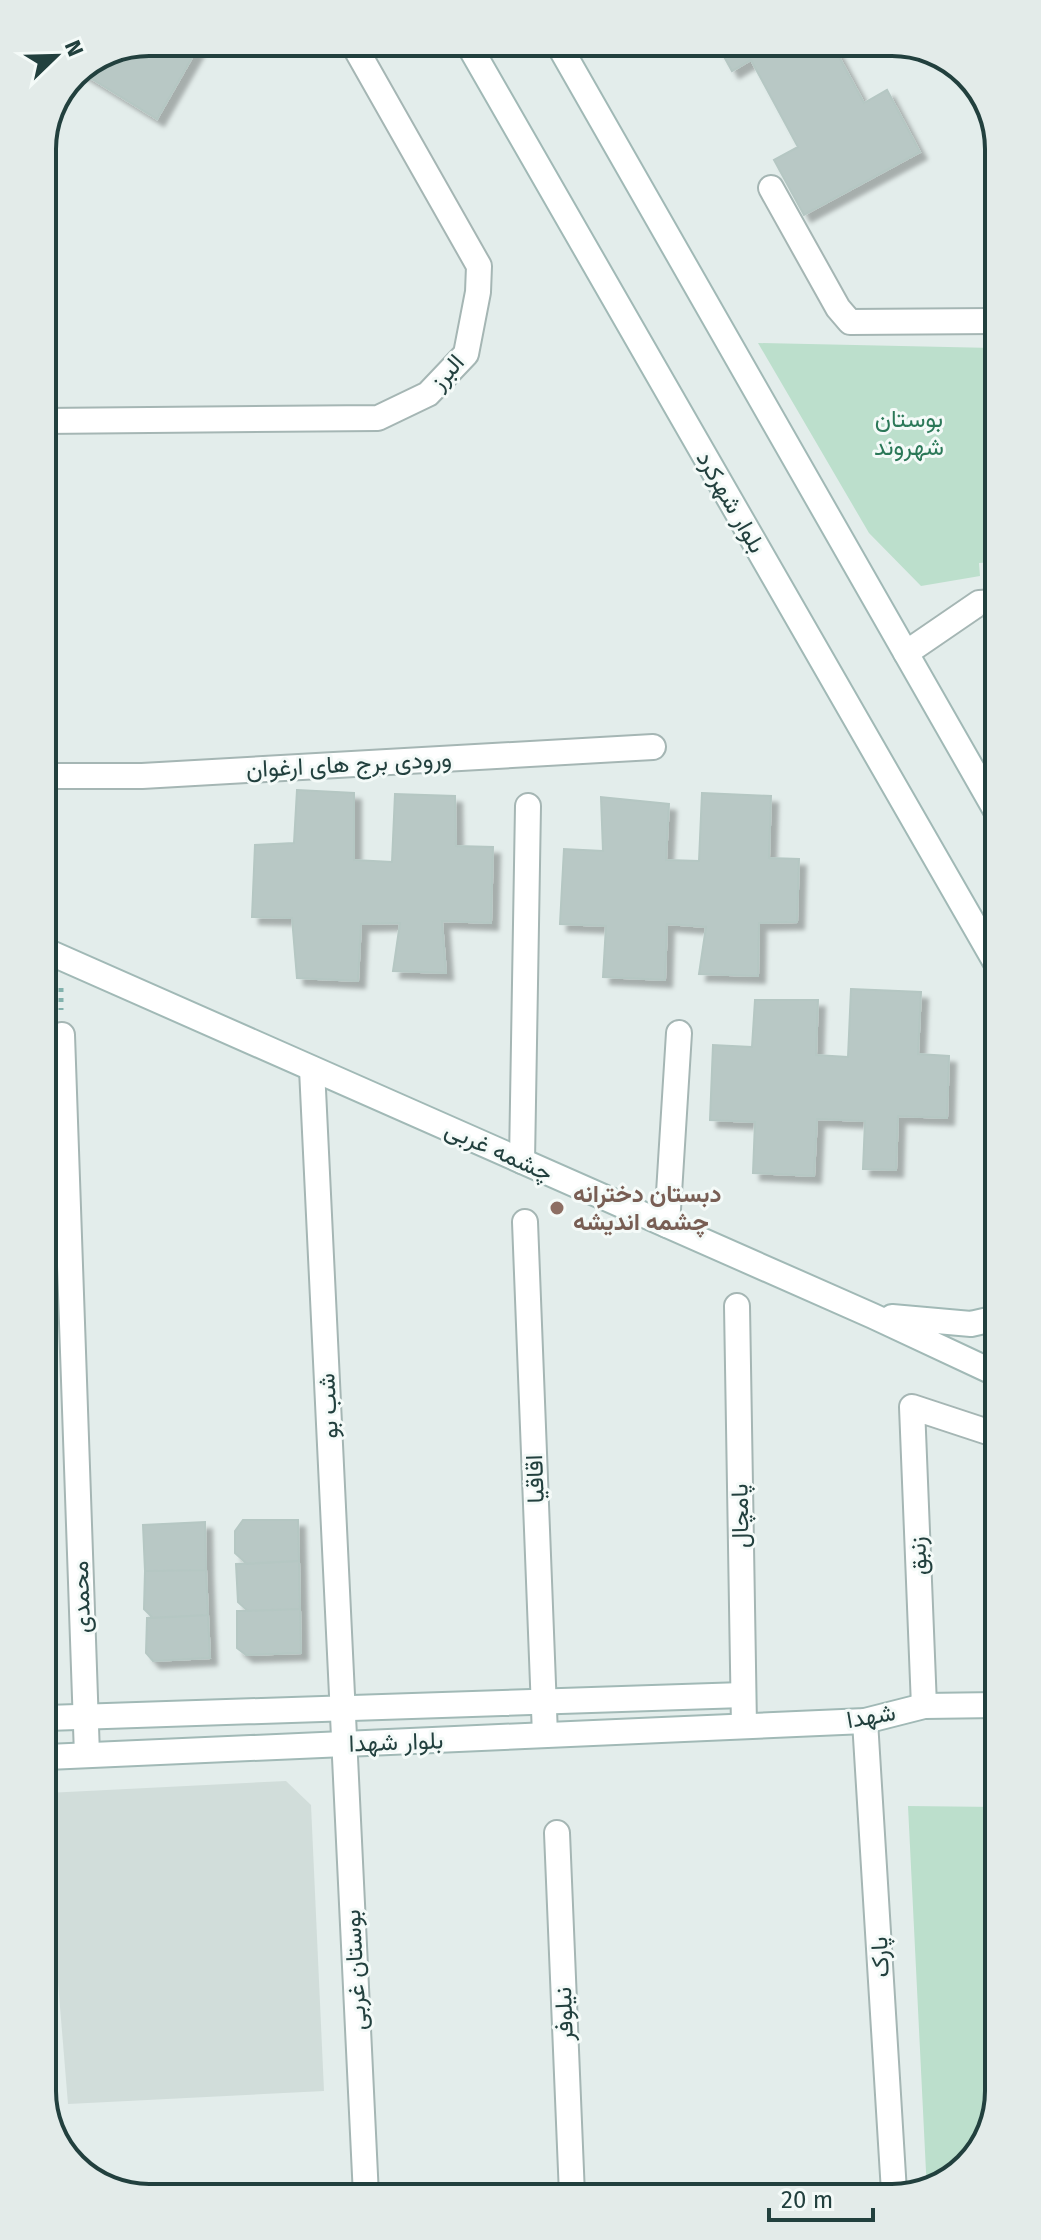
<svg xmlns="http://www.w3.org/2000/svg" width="1041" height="2240" viewBox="0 0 1041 2240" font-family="'Fira Sans',Vazirmatn,sans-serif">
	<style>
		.built { fill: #d1ddda }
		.green { fill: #bcdfcc }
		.building { fill: #b8c8c5; stroke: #b5c7c3; stroke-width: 2; filter: url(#shadow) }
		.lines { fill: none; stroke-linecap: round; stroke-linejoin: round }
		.street-casing { stroke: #a5b6b4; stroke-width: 28 }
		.secondary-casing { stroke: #a1b9b6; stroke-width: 28 }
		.path { stroke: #83b2ad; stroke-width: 5; stroke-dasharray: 4 6; stroke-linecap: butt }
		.street { stroke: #fff; stroke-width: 24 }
		.secondary { stroke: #fff; stroke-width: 24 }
		.education-dot { fill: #8d6e63; stroke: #f4faf8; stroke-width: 3 }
		.labels { text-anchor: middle; stroke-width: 6; stroke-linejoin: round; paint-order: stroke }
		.street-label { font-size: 24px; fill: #22403e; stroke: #f4faf8 }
		.park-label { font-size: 24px; fill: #2b7858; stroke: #f4faf8 }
		.education-label { font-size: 24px; font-weight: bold; fill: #785e54; stroke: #f4faf8; text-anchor: start }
		.rim { fill: none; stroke: #22403e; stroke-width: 4 }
	</style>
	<defs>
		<filter id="shadow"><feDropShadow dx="7" dy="7" stdDeviation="2" flood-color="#0004"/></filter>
	</defs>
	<rect width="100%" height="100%" fill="#e3edeb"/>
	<path class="built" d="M286,1781L311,1805L324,2091L68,2104L47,1849V1793Z"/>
	<path class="green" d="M758,343L994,348V562L979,563L980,576L921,586L869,533Z
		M908,1806L998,1807L999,2092L981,2151L927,2192Z"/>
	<path class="building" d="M149,42H201L157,119L79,71Z
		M716,42H831L864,103L887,90L920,152L804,215L774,160L798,147L751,60L732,71Z
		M297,790L354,793V860L392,862L395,794L455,796L456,846L493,847L491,923L442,921L446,973L393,971L400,923L361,924L358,981L297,978L292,918L252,917L255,845L294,843Z
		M702,793L771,796L769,858L799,859L797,922L759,923L758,976L699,974L706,927L667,924L665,980L603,977L606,926L560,924L564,849L603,851L601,797L669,804L666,860L699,861Z
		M851,989L921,992L918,1054L949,1056L947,1118L898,1116L896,1170L863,1169L865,1121L817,1119L814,1176L753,1173L755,1122L710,1120L713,1045L752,1047L755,1000H818L816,1055L848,1057Z
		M243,1520H298L299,1561L247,1564L235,1553V1531Z
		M205,1522L206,1570L145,1571L143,1525Z
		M299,1561L300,1609L248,1611L238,1602L236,1564Z
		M206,1570L208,1615L153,1618L144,1609L145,1571Z
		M300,1609L301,1653L246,1655L237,1648V1611Z
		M208,1615L210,1658L153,1661L146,1653L147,1618Z"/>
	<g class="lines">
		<g class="street-casing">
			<path id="street" d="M771,188L838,308L850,322L994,321
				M43,421L378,418L428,394L466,354L478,292L479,266L352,42
				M906,653L979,603L995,602
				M44,776H142L653,747
				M62,1035L87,1755
				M312,1069L366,2196
				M522,1161L528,806
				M525,1222L545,1735
				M667,1225L679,1033
				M737,1306L744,1726
				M924,1706L912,1407L997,1435
				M865,1721L894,2192
				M557,1833L572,2195"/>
		</g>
		<g class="secondary-casing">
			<path id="secondary" d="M467,42L996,963
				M557,42L995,809
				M44,950L873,1316L997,1374
				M892,1317L971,1324L997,1318
				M47,1718L743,1695
				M47,1757L865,1721L924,1706L998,1705"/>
		</g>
		<path class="path" d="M61,988V1010"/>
		<use href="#street" class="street"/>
		<use href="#secondary" class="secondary"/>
	</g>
	<circle class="education-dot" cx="557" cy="1208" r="8"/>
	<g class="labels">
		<g class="street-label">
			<text transform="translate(447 372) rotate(-49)" y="8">البرز</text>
			<text transform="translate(731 502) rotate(60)" y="8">بلوار شهرکرد</text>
			<text transform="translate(349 764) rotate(-3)" y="8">ورودی برج های ارغوان</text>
			<text transform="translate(499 1151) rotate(24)" y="8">چشمه غربی</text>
			<text transform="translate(328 1406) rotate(-93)" y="8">شب بو</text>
			<text transform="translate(535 1479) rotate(-92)" y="8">اقاقیا</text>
			<text transform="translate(740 1516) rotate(-91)" y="8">پامچال</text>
			<text transform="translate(918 1556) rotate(-92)" y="8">زنبق</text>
			<text transform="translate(81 1597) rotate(-92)" y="8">محمدی</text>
			<text transform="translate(871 1716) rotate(-10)" y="8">شهدا</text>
			<text transform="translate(396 1742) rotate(-2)" y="8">بلوار شهدا</text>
			<text transform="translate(880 1957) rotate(-93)" y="8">پارک</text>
			<text transform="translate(355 1970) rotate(-93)" y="8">بوستان غربی</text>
			<text transform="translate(564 2014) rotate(-92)" y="8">نیلوفر</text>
		</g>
		<g class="park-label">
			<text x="909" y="427">بوستان<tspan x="909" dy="28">شهروند</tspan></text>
		</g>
		<g class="education-label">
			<text x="573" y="1202">دبستان دخترانه<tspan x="573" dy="28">چشمه اندیشه</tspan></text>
		</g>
	</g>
	<path d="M0 0H1041V2240H0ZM149 56H892A93 93 0 0 1 985 149V2091A93 93 0 0 1 892 2184H149A93 93 0 0 1 56 2091V149A93 93 0 0 1 149 56Z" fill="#e3ebe9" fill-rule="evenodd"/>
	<path class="rim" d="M149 56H892A93 93 0 0 1 985 149V2091A93 93 0 0 1 892 2184H149A93 93 0 0 1 56 2091V149A93 93 0 0 1 149 56Z"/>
	<g transform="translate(56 56) rotate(67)" stroke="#f4faf8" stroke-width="6" paint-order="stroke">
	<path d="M0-6L14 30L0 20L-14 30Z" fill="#22403e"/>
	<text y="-12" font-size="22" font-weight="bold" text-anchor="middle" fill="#22403e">N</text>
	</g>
	<path d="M769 2208v12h104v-12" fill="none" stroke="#22403e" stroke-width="4"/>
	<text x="781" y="2208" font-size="24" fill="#22403e" stroke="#f4faf8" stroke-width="6" paint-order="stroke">20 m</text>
</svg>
